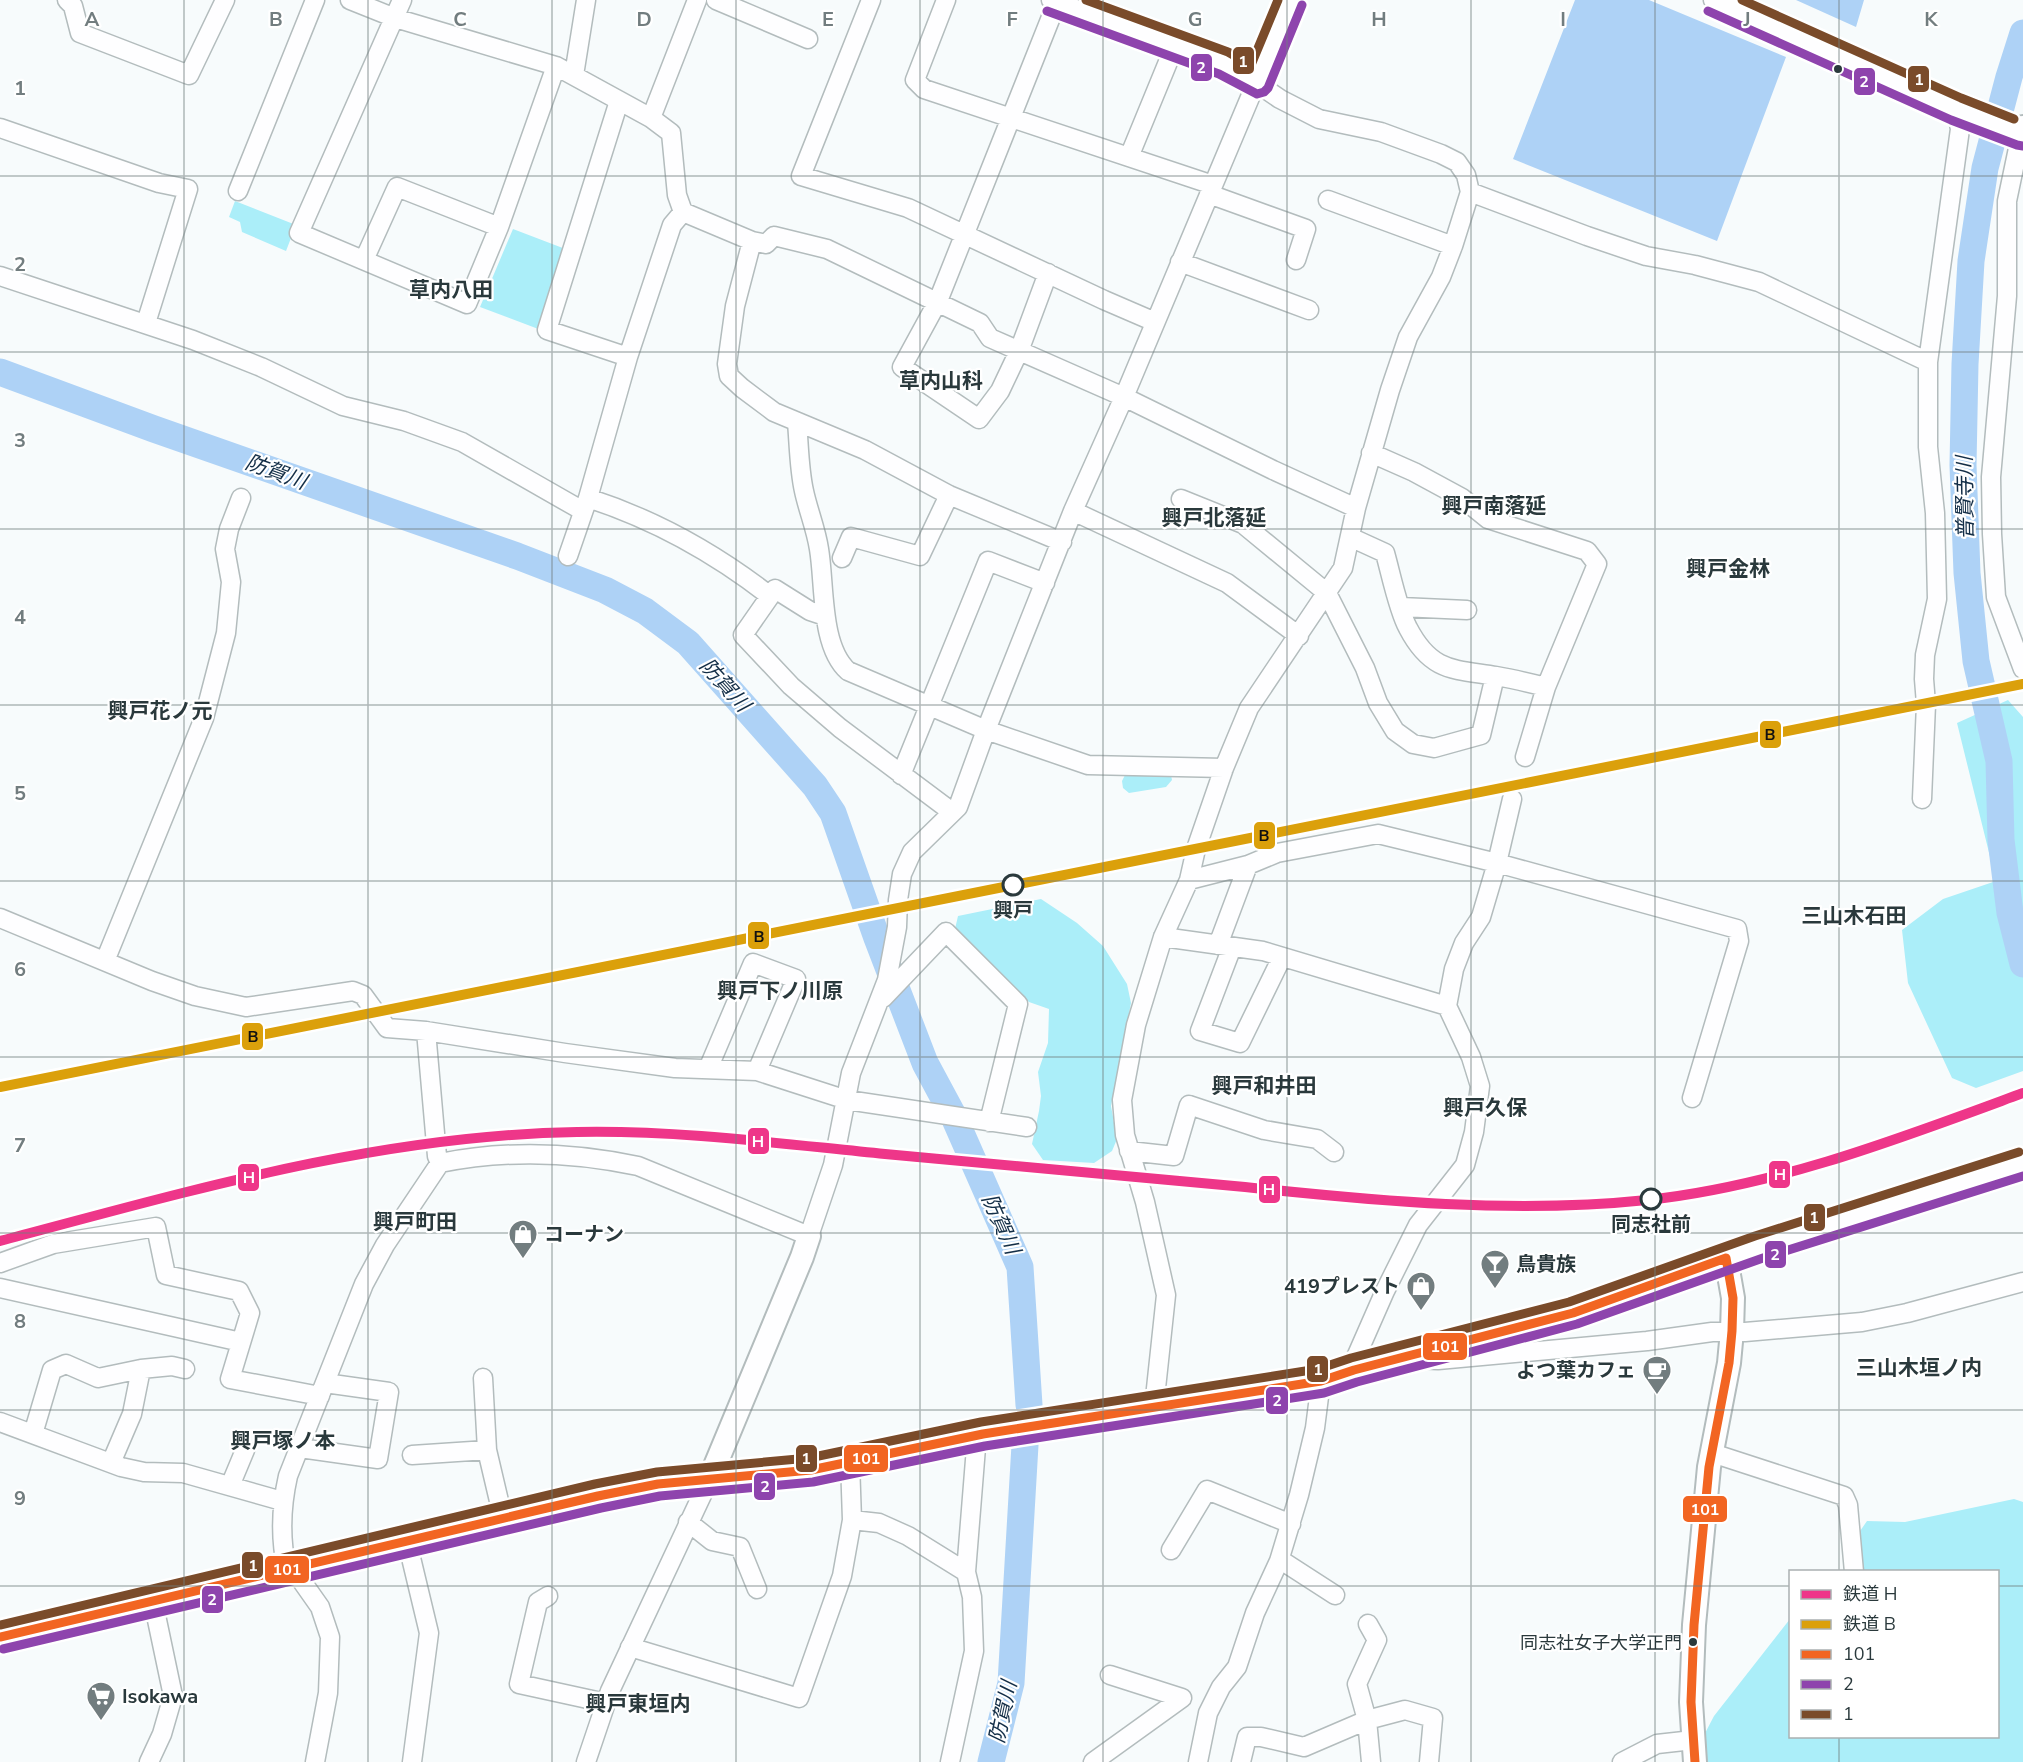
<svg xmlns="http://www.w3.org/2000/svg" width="2023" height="1762" viewBox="0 0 2023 1762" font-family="'Nunito Sans','Noto Sans JP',sans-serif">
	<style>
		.green { fill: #abeef9 }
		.water { fill: #aed2f6 }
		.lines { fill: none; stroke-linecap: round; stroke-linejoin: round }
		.river { stroke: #aed2f6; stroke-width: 27 }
		.minor-casing { stroke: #b3bcbd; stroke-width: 21 }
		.tertiary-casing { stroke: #b3bcbd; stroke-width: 26 }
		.minor { stroke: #fefeff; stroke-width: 18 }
		.tertiary { stroke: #fefeff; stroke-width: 22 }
		.bus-1-casing { stroke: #fff; stroke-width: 14 }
		.bus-2-casing { stroke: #fff; stroke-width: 14 }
		.bus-3-casing { stroke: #fff; stroke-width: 14 }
		.bus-1 { stroke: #f26522; stroke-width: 9 }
		.bus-2 { stroke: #8e44ad; stroke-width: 9 }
		.bus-3 { stroke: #7a4b2a; stroke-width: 9 }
		.rail-1-casing { stroke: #fff; stroke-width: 15 }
		.rail-2-casing { stroke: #fff; stroke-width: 15 }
		.rail-1 { stroke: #ee3689; stroke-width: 10 }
		.rail-2 { stroke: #dba00b; stroke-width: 10 }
		.grid { fill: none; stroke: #727d7f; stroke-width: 1.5; stroke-opacity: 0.55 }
		.bus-dot { fill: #2a393c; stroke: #fff; stroke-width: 2 }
		.stop-dot { fill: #fff; stroke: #2a393c; stroke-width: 3 }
		.labels { text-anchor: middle; stroke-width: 4.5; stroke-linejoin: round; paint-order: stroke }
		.bus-label { font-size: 18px; fill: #2a393c; stroke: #fff; text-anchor: end }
		.stop-label { font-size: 20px; font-weight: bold; fill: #2a393c; stroke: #fff }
		.poi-label { font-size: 20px; font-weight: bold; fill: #2a393c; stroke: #fff; text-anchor: start }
		.neighbourhood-label { font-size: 21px; font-weight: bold; fill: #2a393c; stroke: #fff }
		.water-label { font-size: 21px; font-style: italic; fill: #132e47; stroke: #fff }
		.grid-label { font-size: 20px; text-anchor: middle; font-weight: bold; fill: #727d7f; stroke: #fff; stroke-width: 4.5; stroke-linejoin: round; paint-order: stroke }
		.line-badge { stroke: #fff; stroke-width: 2 }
		.badge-label { font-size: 16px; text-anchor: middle; font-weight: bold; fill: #fff }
		.pale-badge-label { font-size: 16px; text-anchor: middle; font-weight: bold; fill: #111 }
	</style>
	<rect width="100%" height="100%" fill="#f7fbfc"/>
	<path class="green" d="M235,201L296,225L286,251L242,232L240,222L229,217Z
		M513,229L568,250L541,330L480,307Z
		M2008,700L2023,717V1071L1976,1088L1952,1078L1908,983L1902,930L1943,899L1996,881L1957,723Z
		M1164,773L1171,775L1172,780L1166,787L1129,793L1123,788L1122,781L1125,775Z
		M1041,899L1077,923L1103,946L1127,984L1131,1003L1111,1106L1117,1139L1112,1151L1094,1163L1043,1160L1032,1144L1039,1111L1041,1096L1038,1072L1048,1043L1049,1009L1029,1002L968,946L955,929L958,916Z
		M2014,1499L2023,1502V1762H1690L1714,1716L1790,1619V1736H1998V1572L1855,1571L1858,1534L1867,1521L1905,1522Z"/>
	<path class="water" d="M1575,0H1649L1786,57L1717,241L1513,159Z
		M1796,0H1864L1856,27Z"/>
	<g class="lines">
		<path class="river" d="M2023,33L2009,77L1985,168L1971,261L1965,364L1963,465L1967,573L1976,661L1999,761L2001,840L2010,913L2023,964
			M0,372L154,429L517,556L605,590L645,611L688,643L815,786L833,813L877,938L925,1063L954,1117L1020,1267L1029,1405
			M991,1762L1011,1683L1025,1445"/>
		<g class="minor-casing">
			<path id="minor" d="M67,0L73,6L80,33L189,75L225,0
				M350,0L395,18L556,66L651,118L671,133L677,195L683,212L752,241L766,244L774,236L827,249L980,323L990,338L1124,397L1273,470L1356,508
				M402,0L299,233L467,304L499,227L556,66
				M716,0L808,39
				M871,0L801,176L908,208L1104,300L1155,322
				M946,0L915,80L924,89L1213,185
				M1051,0L1224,63L1239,71L1280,99L1319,119L1381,132L1441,154L1457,162L1466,175L1470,192L1453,246L1441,277L1408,337L1390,390L1356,508L1343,568L1249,708L1224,768L1196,849L1189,880L1163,937L1136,1025L1122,1100L1125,1135L1145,1202L1166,1295L1154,1407
				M1713,0L1956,109L2014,131
				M574,75L586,0
				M619,101L547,330L628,357
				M651,118L697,0
				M0,128L159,183L188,189L146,323
				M2021,134L2007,201V296L1991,477L1992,534L1996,597L2023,669
				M1129,157L1175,45
				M238,191L315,0
				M1470,192L1587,236L1646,256L1695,265L1759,282L1928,362
				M1209,194L1306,229L1296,260
				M1328,200L1453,246
				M752,241L735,306L727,364L729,376L742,388L774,412L865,450L949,495L1062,542
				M364,260L397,187L499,227
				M1180,262L1309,310
				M1048,273L1019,351L1000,391L979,419L902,367L938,301L1057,2
				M0,276L193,340L261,367L343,406L404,421L462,442L583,511
				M797,422C799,444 799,469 804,491C808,510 816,529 819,549C825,584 820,646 848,671L986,730L1088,765L1224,768
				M1371,453L1414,472L1462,498L1488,519L1587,551L1597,564L1546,687L1525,757
				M588,498L628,357L672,225L683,212
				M1181,499L1243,524L1327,593L1365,668L1378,703L1395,731L1413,744L1434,748L1481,735L1495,676
				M1073,511L1227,583L1299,636
				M1350,537L1385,553C1391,574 1398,610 1408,628C1431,672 1453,669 1496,676C1513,679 1530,683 1546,687
				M568,556L588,498C653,519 716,554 770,596
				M842,558L851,537L920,556L949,495
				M1401,607L1467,610
				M825,616L810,611L775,589L743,635L791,686L840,728L952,812
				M901,775L988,561L1045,583
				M1922,799L1926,704L1924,679L1925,655L1937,599L1935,513L1928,447V362L1960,129L1956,109
				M1189,880L1248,865L1277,853L1378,834L1497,863L1737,929L1739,941L1692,1098
				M0,918L152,981L195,996L246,1007L353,991L363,995L387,1028L426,1031L565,1053L675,1068L757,1071L847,1100L1027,1127
				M1163,937L1263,951L1447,1006
				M1218,945L1248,865
				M1232,947L1200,1031L1240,1043L1282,957
				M105,961L204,718L226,633L231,582L225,549L229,529L241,498
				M883,998L946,932L1018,1004L989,1122
				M426,1031L437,1156L440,1163
				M708,1069L753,963L796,979L757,1071
				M1129,1151L1174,1156L1189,1105L1264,1130L1317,1139L1334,1152
				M0,1263L53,1244L156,1227L166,1275L239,1291L250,1313L230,1379L320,1396
				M0,1288L241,1342
				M1414,1359L1438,1360L1647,1341L1712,1332H1745L1862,1322L1907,1313L2023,1282
				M1354,1370L1356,1357L1385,1291L1418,1225L1465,1165L1474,1132L1480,1086L1471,1057L1447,1006L1454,969L1464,943L1481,917L1497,863L1512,799
				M483,1378L487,1450L503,1518
				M0,1422L121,1467L144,1472L183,1473L282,1501
				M33,1434L52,1370L66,1364L98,1378L141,1369
				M300,1448L378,1459L389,1392L325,1383
				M1712,1453L1844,1496L1848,1505L1854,1572
				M412,1455L487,1450
				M111,1463L132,1414L141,1369L172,1366L185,1369
				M230,1486L245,1450
				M852,1520L879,1523L908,1536L966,1572
				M688,1522L712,1541L740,1547L757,1589
				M407,1541L429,1633L412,1762
				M1171,1550L1207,1490L1291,1524
				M1279,1561L1287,1564L1335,1595
				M297,1567L301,1580L320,1607L330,1637L328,1693L315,1762
				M287,1570C280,1539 281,1507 288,1476L364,1284L385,1245L440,1163C505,1150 573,1152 638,1166L809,1236L833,1165L851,1073L887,980L897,927L898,900L902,874L912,852L958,807L986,730L1073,511L1124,397L1291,0
				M548,1596L538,1602L519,1684L606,1703
				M1368,1624L1377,1640L1357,1684L1367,1720L1371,1762
				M630,1647L799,1698L842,1576L852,1520L850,1462
				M149,1762L162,1734L173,1696L153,1601
				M586,1762L610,1691L710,1478
				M950,1762L974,1651L972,1597L966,1572L977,1435
				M1093,1762L1182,1698L1110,1675
				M1198,1762L1208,1713L1221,1687L1237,1667L1255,1613L1279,1561L1299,1495L1315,1428L1321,1381
				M1241,1762L1247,1737H1261L1304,1747L1367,1720L1405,1710L1433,1718L1429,1762
				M1622,1762L1657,1744L1693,1740"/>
		</g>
		<g class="tertiary-casing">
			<path id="tertiary" d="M2014,131L2021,134L2023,127
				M710,1478L802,1257L809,1236
				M0,1637L598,1496L658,1484L811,1470L983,1434L1321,1381L1354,1370L1573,1313L1759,1247L2023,1163
				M1695,1762L1691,1702L1694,1625L1709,1467L1729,1363L1732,1331L1733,1298L1726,1258"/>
		</g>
		<use href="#minor" class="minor"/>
		<use href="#tertiary" class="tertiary"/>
		<g class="bus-1-casing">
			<path id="bus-1" d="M0,1637L598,1496L658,1484L811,1470L983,1434L1321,1381L1354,1370L1573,1313L1726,1258
				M1695,1762L1691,1702L1694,1625L1709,1467L1729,1363L1732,1331L1733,1298L1726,1258"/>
		</g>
		<g class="bus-2-casing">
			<path id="bus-2" d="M1047,11L1219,74L1257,94L1264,92L1268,88L1302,5
				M1708,11L1951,120L2017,145L2023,146
				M3,1649L601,1508L660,1496L813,1482L985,1446L1324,1393L1357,1382L1577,1324L1763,1258L2023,1176"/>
		</g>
		<g class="bus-3-casing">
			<path id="bus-3" d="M1086,0L1228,52L1251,65L1278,0
				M1742,0L1961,98L2014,119
				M0,1625L595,1484L657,1472L809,1458L981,1422L1318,1369L1351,1358L1569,1302L1755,1236L2019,1152"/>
		</g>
		<use href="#bus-1" class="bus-1"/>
		<use href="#bus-2" class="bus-2"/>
		<use href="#bus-3" class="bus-3"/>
		<g class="rail-1-casing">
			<path id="rail-1" d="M0,1241C189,1191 379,1135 577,1132C680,1130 783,1144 885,1154C1005,1166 1125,1175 1245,1187C1377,1201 1514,1214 1647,1200C1777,1186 1901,1138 2023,1093"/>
		</g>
		<g class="rail-2-casing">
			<path id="rail-2" d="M0,1087L2023,684"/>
		</g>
		<use href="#rail-1" class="rail-1"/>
		<use href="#rail-2" class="rail-2"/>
	</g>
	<path class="grid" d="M184,0V1762M368,0V1762M552,0V1762M736,0V1762M920,0V1762M1103,0V1762M1287,0V1762M1471,0V1762M1655,0V1762M1839,0V1572M0,176H2023M0,352H2023M0,529H2023M0,705H2023M0,881H2023M0,1057H2023M0,1233H2023M0,1410H2023M0,1586H1790M1998,1586H2023M1839,1736V1762"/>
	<defs>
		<g id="shop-pin" transform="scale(1.5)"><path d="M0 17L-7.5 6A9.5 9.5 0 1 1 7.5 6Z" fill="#727d7f" stroke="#fff"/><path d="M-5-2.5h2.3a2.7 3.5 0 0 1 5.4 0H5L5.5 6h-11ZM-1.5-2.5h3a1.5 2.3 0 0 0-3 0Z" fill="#fff"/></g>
		<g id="bar-pin" transform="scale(1.5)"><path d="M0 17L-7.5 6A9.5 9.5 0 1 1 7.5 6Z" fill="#727d7f" stroke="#fff"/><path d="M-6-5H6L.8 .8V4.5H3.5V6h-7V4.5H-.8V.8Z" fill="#fff"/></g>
		<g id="cafe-pin" transform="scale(1.5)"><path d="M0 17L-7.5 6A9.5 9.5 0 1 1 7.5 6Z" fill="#727d7f" stroke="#fff"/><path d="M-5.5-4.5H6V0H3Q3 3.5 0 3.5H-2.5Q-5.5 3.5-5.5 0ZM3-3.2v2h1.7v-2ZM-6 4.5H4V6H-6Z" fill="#fff"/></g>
		<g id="supermarket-pin" transform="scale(1.5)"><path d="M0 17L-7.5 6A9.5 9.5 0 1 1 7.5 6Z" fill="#727d7f" stroke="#fff"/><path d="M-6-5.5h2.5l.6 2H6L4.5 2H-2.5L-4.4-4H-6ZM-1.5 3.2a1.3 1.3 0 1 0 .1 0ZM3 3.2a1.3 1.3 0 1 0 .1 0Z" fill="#fff"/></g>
	</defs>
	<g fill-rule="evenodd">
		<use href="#shop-pin" x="523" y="1234"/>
		<use href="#bar-pin" x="1495" y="1264"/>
		<use href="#shop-pin" x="1421" y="1286"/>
		<use href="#cafe-pin" x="1657" y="1370"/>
		<use href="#supermarket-pin" x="101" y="1696"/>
	</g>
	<g class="bus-dot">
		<circle cx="1838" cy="69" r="5"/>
		<circle cx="1693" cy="1642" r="5"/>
	</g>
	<g class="stop-dot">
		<circle cx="1013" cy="885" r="10"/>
		<circle cx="1651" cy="1199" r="10"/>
	</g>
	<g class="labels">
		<g class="bus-label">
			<text x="1682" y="1649">同志社女子大学正門</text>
		</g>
		<g class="stop-label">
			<text x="1013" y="917">興戸</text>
			<text x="1651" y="1231">同志社前</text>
		</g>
		<g class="poi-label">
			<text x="544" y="1241">コーナン</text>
			<text x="1516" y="1271">鳥貴族</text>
			<text x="1400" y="1293" text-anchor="end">419プレスト</text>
			<text x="1636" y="1377" text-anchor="end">よつ葉カフェ</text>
			<text x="122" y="1703">Isokawa</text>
		</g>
		<g class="neighbourhood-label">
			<text x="451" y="297">草内八田</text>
			<text x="941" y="388">草内山科</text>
			<text x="1494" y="513">興戸南落延</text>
			<text x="1214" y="525">興戸北落延</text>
			<text x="1728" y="576">興戸金林</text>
			<text x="160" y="718">興戸花ノ元</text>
			<text x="1854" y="923">三山木石田</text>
			<text x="780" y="998">興戸下ノ川原</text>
			<text x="1264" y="1093">興戸和井田</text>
			<text x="1485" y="1115">興戸久保</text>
			<text x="415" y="1229">興戸町田</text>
			<text x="1919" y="1375">三山木垣ノ内</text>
			<text x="283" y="1448">興戸塚ノ本</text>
			<text x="638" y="1711">興戸東垣内</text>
		</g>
		<g class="water-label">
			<text transform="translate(276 472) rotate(20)" y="7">防賀川</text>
			<text transform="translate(1965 498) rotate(-91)" y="7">普賢寺川</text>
			<text transform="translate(725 685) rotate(48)" y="7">防賀川</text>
			<text transform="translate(1001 1224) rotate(66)" y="7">防賀川</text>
			<text transform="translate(1003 1712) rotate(-78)" y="7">防賀川</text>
		</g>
	</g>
	<g class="grid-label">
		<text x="92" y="26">A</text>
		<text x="276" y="26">B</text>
		<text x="460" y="26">C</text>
		<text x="644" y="26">D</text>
		<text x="828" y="26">E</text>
		<text x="1012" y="26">F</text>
		<text x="1195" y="26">G</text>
		<text x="1379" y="26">H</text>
		<text x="1563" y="26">I</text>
		<text x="1747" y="26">J</text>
		<text x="1931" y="26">K</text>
		<text x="20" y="95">1</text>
		<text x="20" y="271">2</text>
		<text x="20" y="447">3</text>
		<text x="20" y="624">4</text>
		<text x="20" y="800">5</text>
		<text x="20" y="976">6</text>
		<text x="20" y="1152">7</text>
		<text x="20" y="1328">8</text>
		<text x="20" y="1505">9</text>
	</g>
	<g class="line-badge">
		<rect x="1232" y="46" width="23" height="29" rx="6" fill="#7a4b2a"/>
		<rect x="1190" y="53" width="23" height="29" rx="6" fill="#8e44ad"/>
		<rect x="1907" y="65" width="23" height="28" rx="6" fill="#7a4b2a"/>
		<rect x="1853" y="67" width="23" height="29" rx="6" fill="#8e44ad"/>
		<rect x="1759" y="720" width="23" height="29" rx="6" fill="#dba00b"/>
		<rect x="1253" y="821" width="23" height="29" rx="6" fill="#dba00b"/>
		<rect x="747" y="921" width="23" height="29" rx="6" fill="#dba00b"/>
		<rect x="241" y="1022" width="23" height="29" rx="6" fill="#dba00b"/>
		<rect x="747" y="1127" width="23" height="28" rx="6" fill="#ee3689"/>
		<rect x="1768" y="1160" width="23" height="29" rx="6" fill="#ee3689"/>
		<rect x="237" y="1163" width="23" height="29" rx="6" fill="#ee3689"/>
		<rect x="1258" y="1175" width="23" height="29" rx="6" fill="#ee3689"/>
		<rect x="1803" y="1203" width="23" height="29" rx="6" fill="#7a4b2a"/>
		<rect x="1764" y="1240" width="23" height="29" rx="6" fill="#8e44ad"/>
		<rect x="1422" y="1332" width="46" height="29" rx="6" fill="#f26522"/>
		<rect x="1306" y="1355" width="23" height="28" rx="6" fill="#7a4b2a"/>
		<rect x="1265" y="1386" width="24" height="29" rx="6" fill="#8e44ad"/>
		<rect x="795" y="1444" width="23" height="29" rx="6" fill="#7a4b2a"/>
		<rect x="843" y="1444" width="46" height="29" rx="6" fill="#f26522"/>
		<rect x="753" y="1472" width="23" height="29" rx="6" fill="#8e44ad"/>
		<rect x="1682" y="1495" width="46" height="28" rx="6" fill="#f26522"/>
		<rect x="241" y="1551" width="23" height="28" rx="6" fill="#7a4b2a"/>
		<rect x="264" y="1555" width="46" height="29" rx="6" fill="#f26522"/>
		<rect x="201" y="1585" width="23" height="29" rx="6" fill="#8e44ad"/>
	</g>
	<g class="badge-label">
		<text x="1243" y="67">1</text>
		<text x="1201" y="73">2</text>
		<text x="1919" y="85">1</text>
		<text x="1864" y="87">2</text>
		<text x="758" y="1147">H</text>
		<text x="1780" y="1180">H</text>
		<text x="249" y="1183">H</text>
		<text x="1269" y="1195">H</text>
		<text x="1814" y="1223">1</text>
		<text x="1775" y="1260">2</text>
		<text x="1445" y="1352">101</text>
		<text x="1318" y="1375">1</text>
		<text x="1277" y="1406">2</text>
		<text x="806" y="1464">1</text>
		<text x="866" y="1464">101</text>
		<text x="765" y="1492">2</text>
		<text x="1705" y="1515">101</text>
		<text x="253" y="1571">1</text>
		<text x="287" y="1575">101</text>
		<text x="212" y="1605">2</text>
	</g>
	<g class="pale-badge-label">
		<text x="1770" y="740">B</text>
		<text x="1264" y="841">B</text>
		<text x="759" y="942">B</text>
		<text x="253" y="1042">B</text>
	</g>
	<rect x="1789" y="1570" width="210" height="168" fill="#ffffff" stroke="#aab0b1" stroke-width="1.5"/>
	<rect x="1801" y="1590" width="30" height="9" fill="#ee3689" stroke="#aab0b1" stroke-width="1.5"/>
	<text x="1843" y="1600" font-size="18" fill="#2a393c">鉄道 H</text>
	<rect x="1801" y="1620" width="30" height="9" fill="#dba00b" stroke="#aab0b1" stroke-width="1.5"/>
	<text x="1843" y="1630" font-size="18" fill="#2a393c">鉄道 B</text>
	<rect x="1801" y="1650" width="30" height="9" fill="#f26522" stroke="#aab0b1" stroke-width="1.5"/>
	<text x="1843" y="1660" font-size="18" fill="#2a393c">101</text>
	<rect x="1801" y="1680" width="30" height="9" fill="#8e44ad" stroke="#aab0b1" stroke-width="1.5"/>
	<text x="1843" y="1690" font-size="18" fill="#2a393c">2</text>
	<rect x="1801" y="1710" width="30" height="9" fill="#7a4b2a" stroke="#aab0b1" stroke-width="1.5"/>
	<text x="1843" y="1720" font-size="18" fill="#2a393c">1</text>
</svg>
